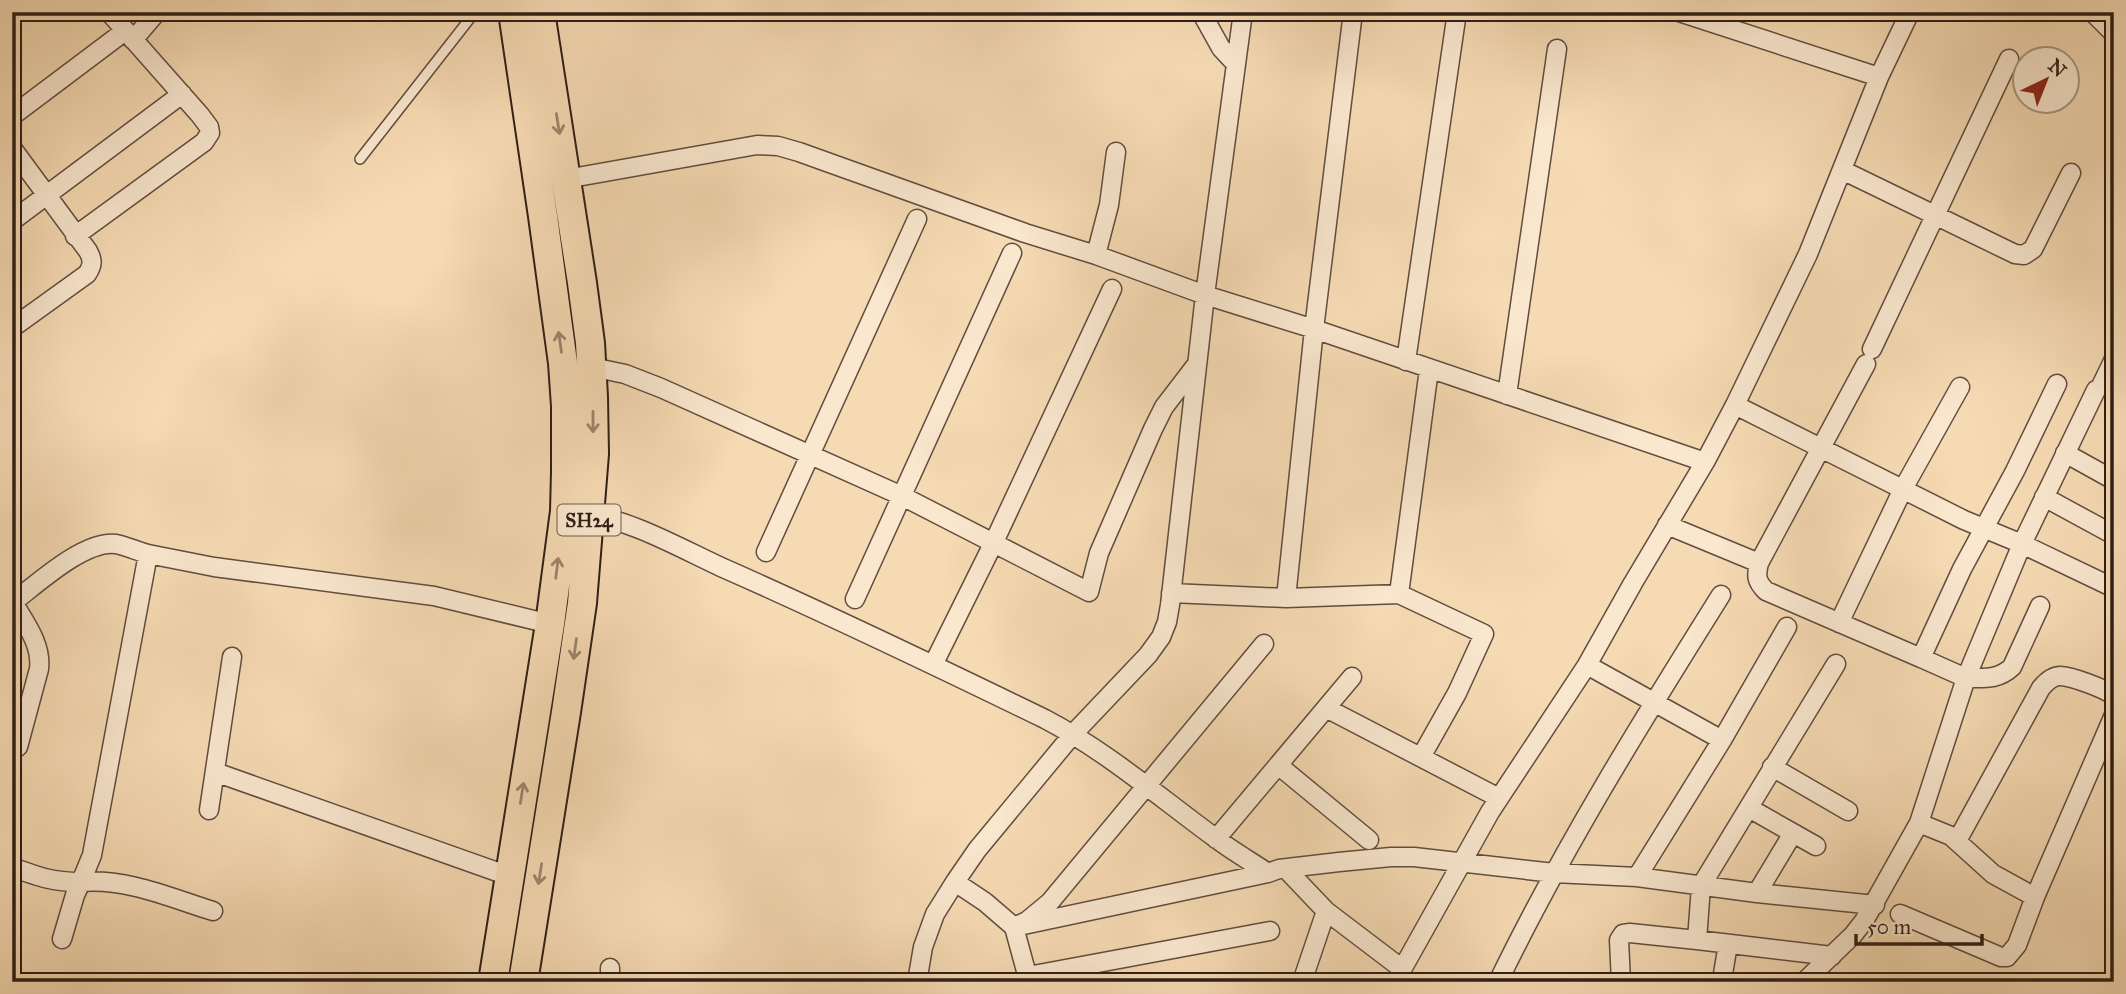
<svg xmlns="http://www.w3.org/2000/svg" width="2126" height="994" viewBox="0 0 2126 994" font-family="'IM FELL Great Primer',serif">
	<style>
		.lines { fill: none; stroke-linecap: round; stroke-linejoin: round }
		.service-casing { stroke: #604d3f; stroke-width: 12 }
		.minor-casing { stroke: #604d3f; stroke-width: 21 }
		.tertiary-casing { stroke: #604d3f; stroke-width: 26 }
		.primary-casing { stroke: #2e1e18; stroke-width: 32 }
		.service { stroke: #f9e7ce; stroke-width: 9 }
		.minor { stroke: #f9e7ce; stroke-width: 18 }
		.tertiary { stroke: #f9e7ce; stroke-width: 23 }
		.primary { stroke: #f6dab3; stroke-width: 28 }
		.oneway { stroke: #9c856d }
		.labels { text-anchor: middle; stroke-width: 5; stroke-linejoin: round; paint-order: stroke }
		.shield { fill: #f9e7ce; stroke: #6b5a4f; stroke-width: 2 }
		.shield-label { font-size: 19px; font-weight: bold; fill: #2e1e18 }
	</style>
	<rect width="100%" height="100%" fill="#f6dab3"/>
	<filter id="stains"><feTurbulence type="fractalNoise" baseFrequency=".00286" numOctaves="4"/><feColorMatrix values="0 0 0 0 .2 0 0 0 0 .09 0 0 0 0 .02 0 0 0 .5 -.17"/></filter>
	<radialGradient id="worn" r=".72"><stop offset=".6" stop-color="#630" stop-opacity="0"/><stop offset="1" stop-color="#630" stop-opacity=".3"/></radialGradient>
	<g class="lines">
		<g class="service-casing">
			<path id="service" d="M360,159L475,12"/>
		</g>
		<g class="minor-casing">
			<path id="minor" d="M1201,12L1221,48L1236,64
				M1679,12L1879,77
				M1910,12L1879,77L1808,254L1735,405L1964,520L2022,544L2096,390
				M133,40L157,12
				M12,116L125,31
				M12,148L88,251C93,260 93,265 87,274L12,328
				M1842,170L2015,254L2024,255L2033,249L2071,173
				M566,179L757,145L778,146L799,152L1025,233L1096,255L1205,295L1243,12
				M12,221L182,94
				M75,236L204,142L210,133L209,127L200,115L109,12
				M1096,255L1109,205L1116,152
				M1872,349L2009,59
				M1406,361L1457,12
				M1866,364L1759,563C1756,576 1756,581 1766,591L1921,658
				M592,367L625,374L661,388L902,496L1089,592L1099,553L1153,429L1164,407L1197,364
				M2102,384L2114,359
				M1507,395L1557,49
				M2065,453L2110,478L2114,469
				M1705,462L1735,405
				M2044,497L2114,535
				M582,513C629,519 678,547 721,567C830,615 938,667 1045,719C1106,751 1158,796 1214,837C1231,850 1250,861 1268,873L1279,869L1339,862L1391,857H1414L1554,873L1637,877L1757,893L1875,905
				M1667,525L1759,563
				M766,552L917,219
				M148,554L214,567L434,596L550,624
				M1171,593L1286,598L1399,594L1484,634L1457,693L1421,757
				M1399,594L1429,369
				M1286,598L1314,329L1353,12
				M855,599L1012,253
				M13,602C25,623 42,644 39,669L18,747
				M12,603C37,584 84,540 116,544C126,546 137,551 148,554L92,855L81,882C52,882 39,877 12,867
				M2040,606L2012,667C1998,680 1985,678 1966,678L2022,544L2114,588
				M1839,623L1903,489L1960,387
				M933,665L994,542L1112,289
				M1587,665L1722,740
				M1326,708L1499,798
				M1278,765L1369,840
				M1772,767L1848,811
				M215,772L509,876
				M1749,808L1793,833L1757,893
				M209,810L232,657
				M1919,823L1951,836L1993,874L2035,897
				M1793,833L1816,846
				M1216,839L1352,677
				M1957,841L2041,688C2046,682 2052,676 2060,676C2071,676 2106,689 2114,696
				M1286,869L1326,911L1401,968
				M1637,877L1722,740L1787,627
				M955,882L985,902L1014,927L1268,873
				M1900,914L2001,957H2007L2017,945L2035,897L2114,715
				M62,939L75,895L81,882C127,878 171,898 213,911
				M1832,956L1697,940L1701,886L1836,664
				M610,968V982
				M1028,976L1270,931
				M1722,980L1728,944
				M917,982L923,947L935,914L955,882L977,850L1073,734L1148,655L1161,637L1167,622L1170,605L1205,295L1314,329L1705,462L1633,583L1587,665L1490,812L1395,982
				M1029,982L1014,927L1027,921L1050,902L1264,644
				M1302,982L1326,911
				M1498,982C1563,848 1642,721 1721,595
				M1621,982L1619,940L1623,934L1630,933L1697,940
				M1804,982L1853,935L1864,921L1919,823L1966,678L1921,658L1962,569L2015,471L2057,384"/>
		</g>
		<g class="tertiary-casing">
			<path id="tertiary" d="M2096,12L2114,30"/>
		</g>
		<g class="primary-casing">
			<path id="primary" d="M493,982L550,624L565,511L566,472V406L563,363L543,216L513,12
				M523,982L566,712L582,603L594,454L593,397L590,343L582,283L540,12"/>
		</g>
		<use href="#service" class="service"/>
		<use href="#minor" class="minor"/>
		<use href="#tertiary" class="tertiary"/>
		<use href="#primary" class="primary"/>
	</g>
	<defs><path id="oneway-shaft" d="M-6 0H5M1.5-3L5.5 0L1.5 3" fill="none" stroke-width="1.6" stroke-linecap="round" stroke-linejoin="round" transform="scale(1.75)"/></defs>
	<g class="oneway">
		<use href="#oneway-shaft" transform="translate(558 124) rotate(81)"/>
		<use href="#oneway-shaft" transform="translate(560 342) rotate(-98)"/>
		<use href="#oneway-shaft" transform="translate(593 422) rotate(90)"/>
		<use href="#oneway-shaft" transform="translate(557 568) rotate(-83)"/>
		<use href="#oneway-shaft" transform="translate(575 649) rotate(98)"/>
		<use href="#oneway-shaft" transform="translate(522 793) rotate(-81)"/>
		<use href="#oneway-shaft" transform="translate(540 874) rotate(99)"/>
	</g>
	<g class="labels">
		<rect class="shield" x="557.5" y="504.5" width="63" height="31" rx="5"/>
		<g class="shield-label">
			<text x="589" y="527">SH24</text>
		</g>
	</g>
	<rect width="2126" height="994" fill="none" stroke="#f6dab3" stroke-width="42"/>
	<rect x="14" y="14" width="2098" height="966" fill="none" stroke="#2e1e18" stroke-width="3.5"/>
	<rect x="21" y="21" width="2084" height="952" fill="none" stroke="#2e1e18" stroke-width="2"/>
	<g transform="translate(2046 80) rotate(43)"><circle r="33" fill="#f9e7ce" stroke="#a89785" stroke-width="2"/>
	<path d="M0-5L12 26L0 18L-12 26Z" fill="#8f2418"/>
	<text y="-10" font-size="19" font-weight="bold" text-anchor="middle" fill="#2e1e18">N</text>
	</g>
	<path d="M1856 934v10h126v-10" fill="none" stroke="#2e1e18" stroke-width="3.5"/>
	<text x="1867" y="934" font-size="21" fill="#2e1e18" stroke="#f9e7ce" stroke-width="5" paint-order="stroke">50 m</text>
	<rect width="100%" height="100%" filter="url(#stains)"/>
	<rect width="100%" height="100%" fill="url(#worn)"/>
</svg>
